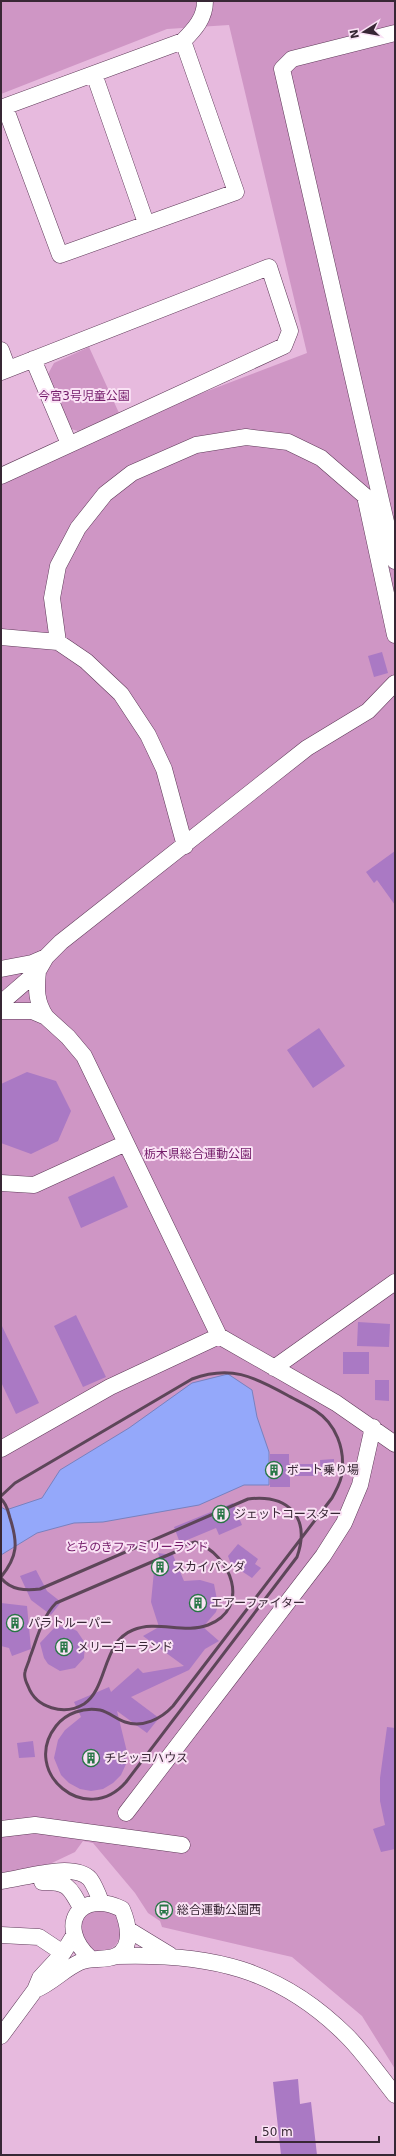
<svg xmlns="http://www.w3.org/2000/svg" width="396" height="2156" viewBox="0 0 396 2156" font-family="'DejaVu Sans','Noto Sans JP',sans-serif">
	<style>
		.green { fill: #cf96c5 }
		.water { fill: #94a8fa; stroke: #7881bf }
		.building { fill: #aa79c4 }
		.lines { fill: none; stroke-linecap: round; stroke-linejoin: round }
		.minor-casing { stroke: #5f3a59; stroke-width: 17 }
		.minor { stroke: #fff; stroke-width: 16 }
		.rail { stroke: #5d4659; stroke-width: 3 }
		.labels { text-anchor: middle; stroke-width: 4; stroke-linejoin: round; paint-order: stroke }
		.park-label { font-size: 12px; fill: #731b69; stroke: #fae2f5 }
		.poi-label { font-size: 12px; fill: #382735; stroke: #fae2f5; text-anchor: start }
	</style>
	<rect width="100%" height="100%" fill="#e7bade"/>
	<path class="green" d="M1,1H395V2069L362,2016L292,1957L162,1927L160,1921L148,1913L135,1893L93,1843L83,1841L75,1852L35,1871L1,1873V477L40,455L307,353L229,25L167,29L1,94Z
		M89,347L119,413L78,431L71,429L48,374L54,363Z
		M100,1907L118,1916L123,1927C118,1946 115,1950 94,1952L81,1939L82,1918Z"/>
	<path class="water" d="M228,1374L252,1390L257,1417L269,1452V1485H244L199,1505L103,1522L74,1523L37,1533L1,1555V1507L6,1510L42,1498L60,1470L129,1428L192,1383Z"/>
	<path class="building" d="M382,652L388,673L374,677L368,656Z
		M395,851V905L377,880L374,883L366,872Z
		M319,1028L345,1066L313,1088L287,1050Z
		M27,1072L56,1081L71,1111L58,1141L31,1154L1,1143V1084Z
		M114,1176L128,1207L81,1228L68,1197Z
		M76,1315L106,1377L83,1387L54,1326Z
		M358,1322L390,1324L389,1347L357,1346Z
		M1,1324L39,1403L16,1414L1,1382Z
		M343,1352H369V1374H343Z
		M375,1380H389V1401L375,1400Z
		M270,1454H289V1464H317V1476H290V1487H270Z
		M334,1459V1476H321L320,1460Z
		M233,1503L242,1525L219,1535L216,1528L180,1543L174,1527Z
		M238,1544L258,1559L255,1564L261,1568L252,1578L231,1564L228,1556Z
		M158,1553L173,1555L184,1581L200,1580L214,1584L218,1605L216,1612L203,1627L219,1641L205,1649L189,1670L131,1697L159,1718L147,1733L117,1711L127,1752L126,1764L121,1775L113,1783L103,1789L91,1791L80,1789L69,1783L61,1775L54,1758L58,1740L65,1730L81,1717L74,1702L109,1687L111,1692L138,1668L143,1673L184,1666L143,1636L159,1627L151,1602L155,1561L160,1559Z
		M36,1570L47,1591L61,1602L51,1615L31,1600L20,1576Z
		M1,1603L27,1606L31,1649L12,1656L9,1648L1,1646Z
		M56,1626L71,1628L77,1631L85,1643L84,1658L75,1668L60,1671L48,1664L44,1658L40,1643Z
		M387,1727L395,1728V1849L381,1852L373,1829L385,1825L380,1801V1778Z
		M33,1741L35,1757L19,1758L17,1743Z
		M298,2079L300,2104L311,2102L317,2155H281L273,2082Z"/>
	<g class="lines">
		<g class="minor-casing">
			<path id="minor" d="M395,33L292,59L282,69L395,561
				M94,74L146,223
				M5,107L60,255L236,192L183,41
				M1,108L183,41C195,29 205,18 205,1
				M1,350L8,369
				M33,359L69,444
				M1,372L269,267L290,331L284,346L1,476
				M1,637L58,642L86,661L121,694L148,735L164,769L185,846
				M58,642L52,598L58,566L78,528L105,494L132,473L196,445L246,437L288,442L321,458L365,496L395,635
				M1,969L32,963L46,957
				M38,971C36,989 36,1002 46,1017
				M1,1003L38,971L46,957L61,942L307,748L368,711L395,683
				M1,1011H32L46,1017L68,1037L84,1056L126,1143
				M1,1183L34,1185L126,1143L219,1336L336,1403L395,1444
				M274,1368L395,1282
				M1,1449L110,1387L219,1336
				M126,1813L323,1556L344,1523L360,1485L373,1427
				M1,1829L35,1825L182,1845
				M1,1881C22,1879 73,1861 90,1879C95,1886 98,1894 101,1902
				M42,1882C67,1881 70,1887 81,1908
				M129,1930L170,1955
				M1,1935L39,1937L63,1953
				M116,1956C209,1953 279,1968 347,2036C364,2053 379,2075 395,2095
				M35,1990C52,1983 64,1969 80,1962C91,1957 104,1961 116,1956C134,1947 128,1923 122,1909C80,1888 55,1926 90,1958
				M1,2036L35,1990L40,1978L63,1953L73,1937"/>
		</g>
		<use href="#minor" class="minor"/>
		<path class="rail" d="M1,1496L15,1483L192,1379C230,1365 253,1376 287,1395C296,1400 307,1405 316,1411C336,1424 345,1449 342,1472C342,1481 336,1490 332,1498L173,1706C161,1719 143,1728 125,1722C116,1719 109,1712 100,1710C84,1707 66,1713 56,1726C20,1772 86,1828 126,1782L297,1557C311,1517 288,1494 248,1499L40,1589C25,1591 11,1590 1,1578
			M1,1499C7,1504 8,1511 10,1518C18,1543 18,1556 1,1577
			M195,1542C231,1554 252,1608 208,1625C185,1634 156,1620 133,1630C102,1642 108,1688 84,1704C64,1716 36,1708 28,1686C26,1682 24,1676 25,1672C26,1667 29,1662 30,1657C37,1639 42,1617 56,1603L175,1552L181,1546Z"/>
	</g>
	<defs>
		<g id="building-ring" transform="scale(0.9)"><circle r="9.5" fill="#fae2f5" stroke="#287646" stroke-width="1.5"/><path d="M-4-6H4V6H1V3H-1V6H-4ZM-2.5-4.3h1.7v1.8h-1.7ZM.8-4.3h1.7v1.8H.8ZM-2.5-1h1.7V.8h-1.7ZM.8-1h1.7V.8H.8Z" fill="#287646"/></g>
		<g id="bus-ring" transform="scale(0.9)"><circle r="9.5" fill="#fae2f5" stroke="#287646" stroke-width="1.5"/><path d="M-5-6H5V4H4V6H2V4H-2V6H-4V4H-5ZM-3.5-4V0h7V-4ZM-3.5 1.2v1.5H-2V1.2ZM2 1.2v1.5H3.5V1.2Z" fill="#287646"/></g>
	</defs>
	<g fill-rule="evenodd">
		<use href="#building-ring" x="274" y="1470"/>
		<use href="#building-ring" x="221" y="1514"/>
		<use href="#building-ring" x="160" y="1567"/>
		<use href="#building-ring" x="198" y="1603"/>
		<use href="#building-ring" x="15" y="1623"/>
		<use href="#building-ring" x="64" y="1647"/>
		<use href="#building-ring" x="91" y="1758"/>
		<use href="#bus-ring" x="164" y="1910"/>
	</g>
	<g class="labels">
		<g class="park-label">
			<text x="84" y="400">今宮3号児童公園</text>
			<text x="198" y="1158">栃木県総合運動公園</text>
			<text x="137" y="1551">とちのきファミリーランド</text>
		</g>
		<g class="poi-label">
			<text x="287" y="1474">ボート乗り場</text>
			<text x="234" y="1518">ジェットコースター</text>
			<text x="173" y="1571">スカイパンダ</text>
			<text x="211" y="1607">エアーファイター</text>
			<text x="28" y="1627">パラトルーパー</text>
			<text x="77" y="1651">メリーゴーランド</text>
			<text x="104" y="1762">チビッコハウス</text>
			<text x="177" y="1914">総合運動公園西</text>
		</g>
	</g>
	<rect width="396" height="2156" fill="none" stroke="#382735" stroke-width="4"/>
	<g transform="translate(364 32) rotate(259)" stroke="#fae2f5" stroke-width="3" paint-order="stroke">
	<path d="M0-3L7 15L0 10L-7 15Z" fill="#382735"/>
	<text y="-6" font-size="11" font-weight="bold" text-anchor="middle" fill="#382735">N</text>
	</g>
	<path d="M256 2136v6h123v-6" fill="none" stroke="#382735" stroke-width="2"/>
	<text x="262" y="2136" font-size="12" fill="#382735" stroke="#fae2f5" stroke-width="3" paint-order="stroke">50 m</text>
</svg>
